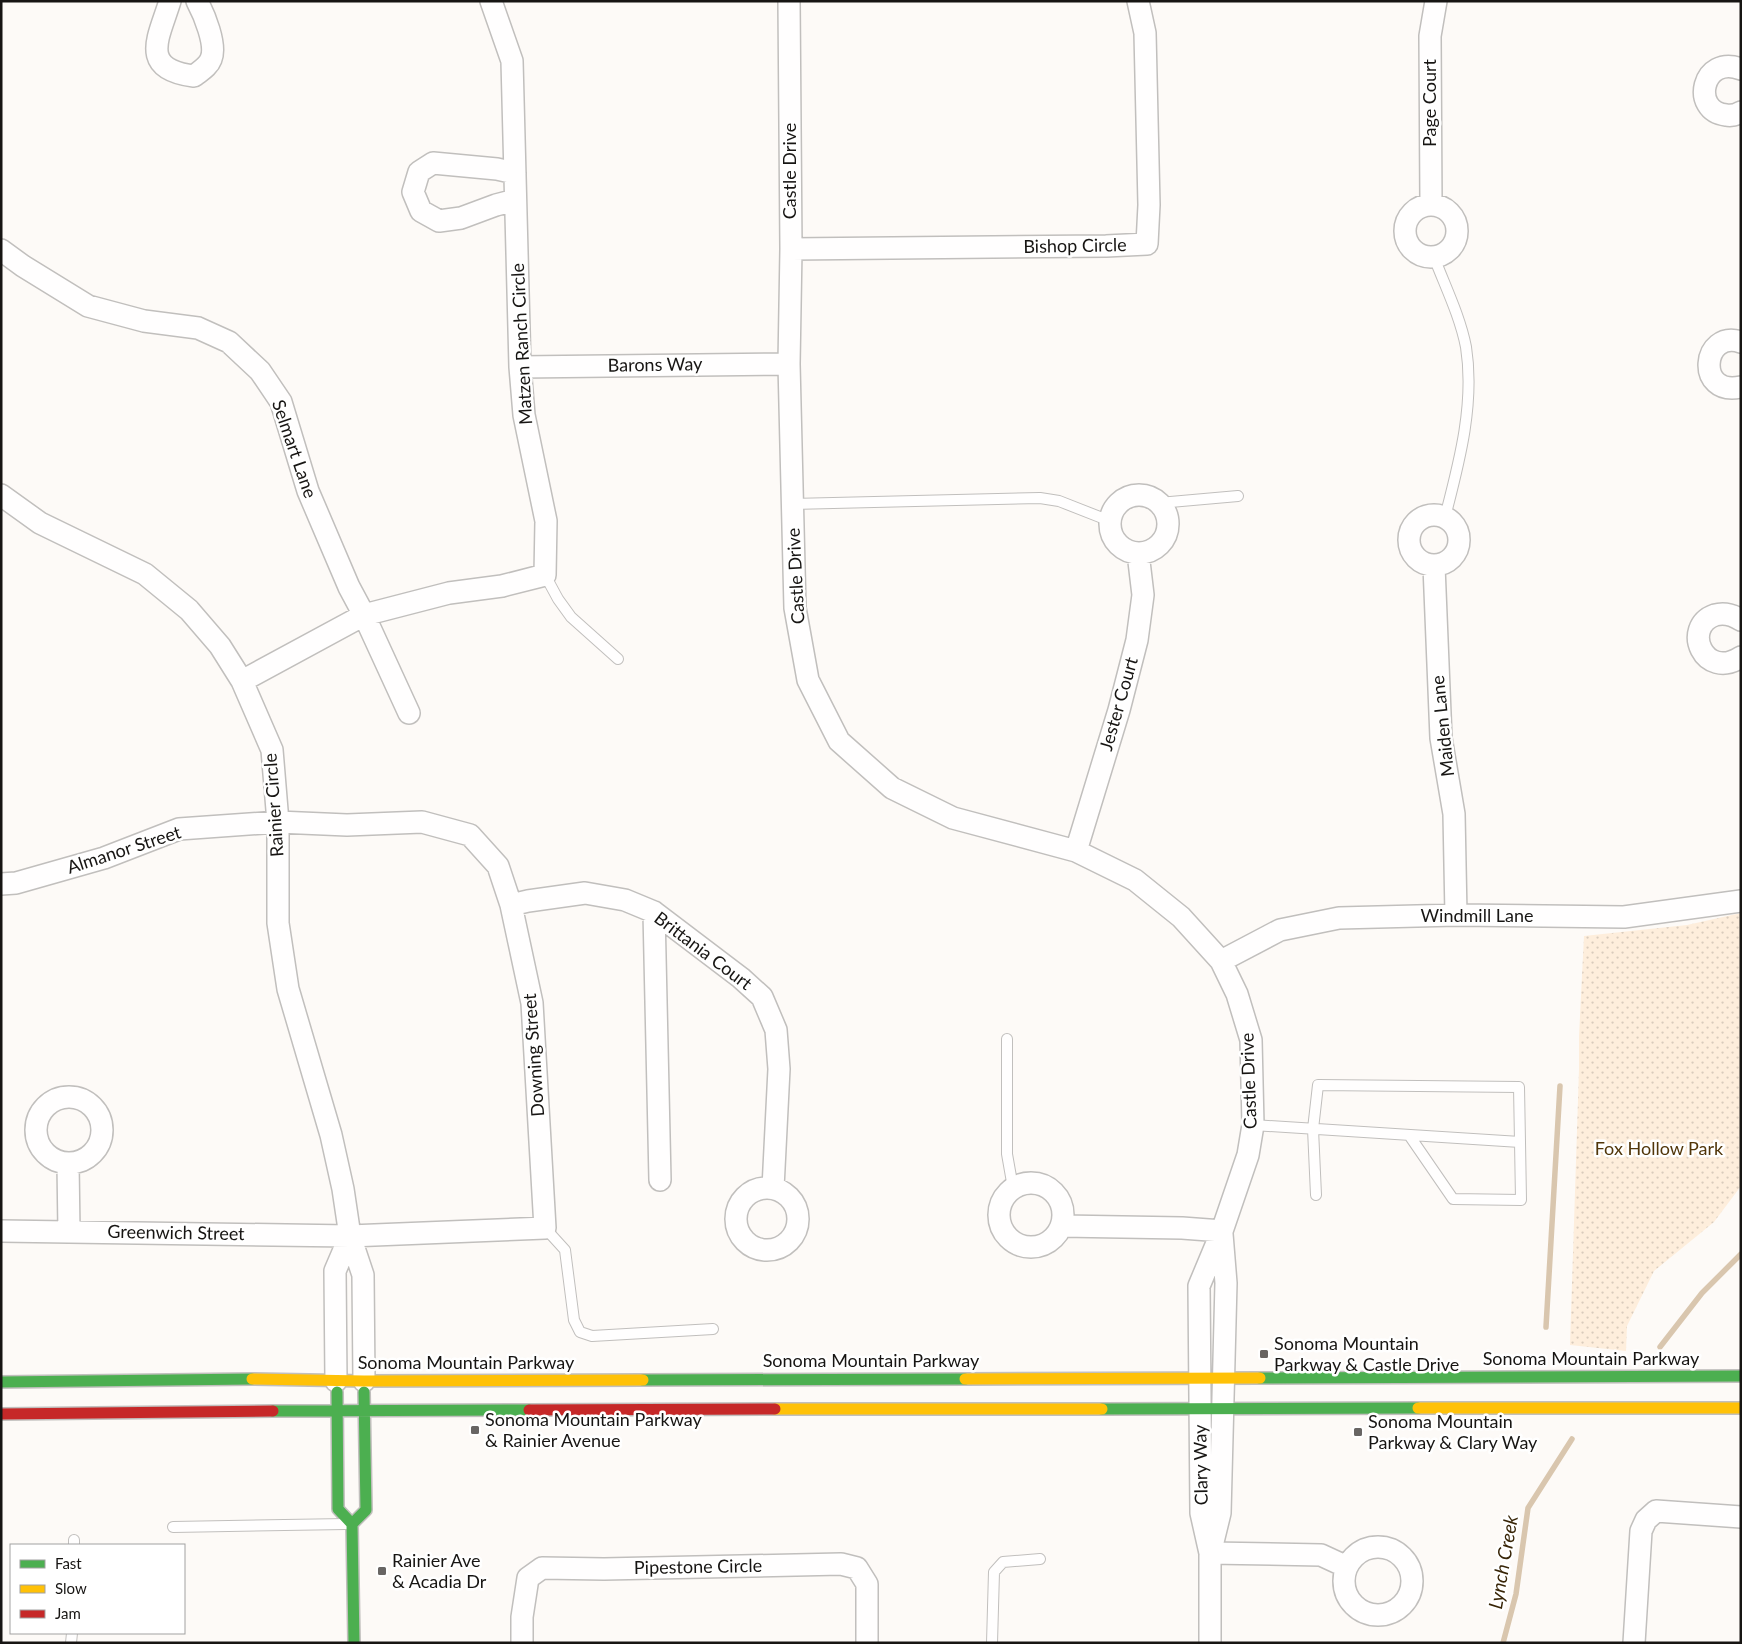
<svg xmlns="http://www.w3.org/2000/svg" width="1742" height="1644" viewBox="0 0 1742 1644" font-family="Lato,sans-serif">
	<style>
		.park { fill: url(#park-dots) }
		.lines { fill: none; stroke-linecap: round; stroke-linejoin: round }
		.stream { stroke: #d9c6ae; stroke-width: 5.5 }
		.lane-casing { stroke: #c1bfbd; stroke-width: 12 }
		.street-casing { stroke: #c1bfbd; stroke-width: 24 }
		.fast-casing { stroke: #c1bfbd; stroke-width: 14 }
		.slow-casing { stroke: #c1bfbd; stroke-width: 14 }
		.jam-casing { stroke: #c1bfbd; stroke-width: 14 }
		.lane { stroke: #fffefe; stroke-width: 10 }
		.street { stroke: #fffefe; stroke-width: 21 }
		.fast { stroke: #4caf50; stroke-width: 11 }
		.slow { stroke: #ffc107; stroke-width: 11 }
		.jam { stroke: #c62828; stroke-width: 11 }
		.poi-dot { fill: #686563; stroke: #fff; stroke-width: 2 }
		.labels { text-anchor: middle; stroke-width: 5; stroke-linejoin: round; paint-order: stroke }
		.street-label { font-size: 18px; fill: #171513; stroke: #fff }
		.park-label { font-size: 18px; fill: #51360a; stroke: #fff }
		.poi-label { font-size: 18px; fill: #171513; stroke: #fff; text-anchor: start }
		.water-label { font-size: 19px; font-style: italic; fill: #382507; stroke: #fff }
	</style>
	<defs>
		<pattern id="park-dots" width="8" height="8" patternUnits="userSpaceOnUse" patternTransform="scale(1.25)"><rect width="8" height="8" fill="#feeedc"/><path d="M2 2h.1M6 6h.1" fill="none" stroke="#d9cbbc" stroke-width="1.8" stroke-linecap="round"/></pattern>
	</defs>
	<rect width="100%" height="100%" fill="#fdfaf7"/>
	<path class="park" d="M1741,913V1186L1714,1222L1654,1271L1627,1326L1626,1351L1570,1345L1579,1069V1036L1584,936L1687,925Z"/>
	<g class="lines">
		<path class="stream" d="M1546,1327L1560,1086
			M1660,1347L1702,1293L1741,1254
			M1503,1643L1516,1594L1528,1508L1572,1439"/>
		<g class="lane-casing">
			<path id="lane" d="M1434,257C1445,286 1460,316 1466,347C1475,404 1459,463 1445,517
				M1159,503L1238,496
				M792,504L1040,498L1059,501L1110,521
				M545,575L558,599L571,617L618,659
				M1007,1039V1154L1013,1188
				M1253,1125L1520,1142L1521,1200L1453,1199L1409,1135
				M1316,1195L1313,1129L1318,1085L1519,1087L1520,1142
				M545,1228L565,1250L574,1320L580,1332L592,1336L713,1329
				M173,1527L346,1524
				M74,1545V1540
				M71,1643L72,1633
				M992,1643L994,1572L1003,1562L1040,1559"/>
		</g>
		<g class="street-casing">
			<path id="street" d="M170,1C159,37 138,69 194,76C200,71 208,67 211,59C217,45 204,14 197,1
				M789,1L791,249L789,364L795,608L808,680L839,741L892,788L953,818L1076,851L1135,880L1181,917L1221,961L1237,994L1251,1040L1253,1125L1248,1155L1222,1231L1199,1286L1201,1513L1210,1553V1643
				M1741,69C1702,54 1690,111 1726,115C1731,116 1736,115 1741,112
				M515,173L497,169L433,163L419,172L413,192L421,211L439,221L461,218L496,205L515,200
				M1431,205L1430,36L1436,1
				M1405 231a26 26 0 1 1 52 0a26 26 0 1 1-52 0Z
				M791,249L1106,246L1147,244L1149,205L1145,33L1138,1
				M1,250L23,266L88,306L144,321L198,328L229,342L260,371L281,402L308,491L349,587L364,615L409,713
				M1741,342C1702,329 1695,397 1741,387
				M520,367L789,364
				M1,495L40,523L145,574L189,610L220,646L242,681L272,750L278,822V923L288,989L331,1135L343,1189L350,1236L363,1275L364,1381
				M1110 524a29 29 0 1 1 58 0a29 29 0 1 1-58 0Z
				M1409 540a25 25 0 1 1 50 0a25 25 0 1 1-50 0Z
				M1434,566L1441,738L1454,814L1456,915
				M1741,620C1733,615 1725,612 1715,615C1681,627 1704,681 1741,657
				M242,681L364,615L449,593L502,586L545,575L546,521L524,415L520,367L512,61L491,1
				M1076,851L1119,710L1137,640L1143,595L1138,553
				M1,884L16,883L104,858L179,829L278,822L347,825L422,822L470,835L498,866L511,905L532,1003L545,1228L350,1236L1,1231
				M511,905L528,901L585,893L625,900L654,912L741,978L762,997L776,1030L779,1069L773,1188
				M654,912L660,1180
				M1221,961L1280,930L1339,918L1456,915L1624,917L1741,901
				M36 1130a33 33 0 1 1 66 0a33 33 0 1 1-66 0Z
				M68,1163L69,1232
				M999 1215a32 32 0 1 1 64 0a32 32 0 1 1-64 0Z
				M736 1219a31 31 0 1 1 62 0a31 31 0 1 1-62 0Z
				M1062,1226L1182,1228L1222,1231
				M336,1381L335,1271L350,1236
				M1344 1581a34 34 0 1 1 68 0a34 34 0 1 1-68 0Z
				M1211,1550L1220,1513L1226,1283L1222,1234
				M1210,1553L1321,1555L1347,1567
				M522,1643V1617L528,1578L542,1568L604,1569L841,1564L857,1568L867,1584V1643
				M1634,1643L1641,1531L1646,1520L1656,1511L1741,1517"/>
		</g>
		<g class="fast-casing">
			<path id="fast" d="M1260,1378L1741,1376
				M643,1380L965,1379
				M1,1382L252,1379
				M337,1392L338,1509L352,1524L354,1643
				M1102,1409L1418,1408
				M273,1411L529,1410
				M352,1524L366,1510L364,1392"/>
		</g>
		<g class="slow-casing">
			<path id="slow" d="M252,1379L364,1381L643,1380
				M965,1379L1260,1378
				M1418,1408H1741
				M775,1409H1102"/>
		</g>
		<g class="jam-casing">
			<path id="jam" d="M529,1410L775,1409
				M1,1414L273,1411"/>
		</g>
		<use href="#lane" class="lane"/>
		<use href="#street" class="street"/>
		<use href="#fast" class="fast"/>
		<use href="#slow" class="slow"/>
		<use href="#jam" class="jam"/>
	</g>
	<g class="poi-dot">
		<rect x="1259" y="1349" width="10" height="10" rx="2.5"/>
		<rect x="470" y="1425" width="10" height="10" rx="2.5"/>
		<rect x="1353" y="1427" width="10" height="10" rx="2.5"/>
		<rect x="377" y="1566" width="10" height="10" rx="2.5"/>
	</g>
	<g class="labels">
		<g class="street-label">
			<text transform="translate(1430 103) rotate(-90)" y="6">Page Court</text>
			<text transform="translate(790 171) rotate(-90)" y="6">Castle Drive</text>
			<text transform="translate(1075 246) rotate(-1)" y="6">Bishop Circle</text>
			<text transform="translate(522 344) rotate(-93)" y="6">Matzen Ranch Circle</text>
			<text transform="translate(655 365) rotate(-1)" y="6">Barons Way</text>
			<text transform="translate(294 449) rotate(71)" y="6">Selmart Lane</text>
			<text transform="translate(796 576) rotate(-93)" y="6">Castle Drive</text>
			<text transform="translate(1119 704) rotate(-74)" y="6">Jester Court</text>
			<text transform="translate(1443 726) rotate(-96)" y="6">Maiden Lane</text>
			<text transform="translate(274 805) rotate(-94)" y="6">Rainier Circle</text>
			<text transform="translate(124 850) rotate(-18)" y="6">Almanor Street</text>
			<text x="1477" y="922">Windmill Lane</text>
			<text transform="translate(703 951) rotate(37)" y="6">Brittania Court</text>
			<text transform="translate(534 1055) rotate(-94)" y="6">Downing Street</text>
			<text transform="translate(1249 1081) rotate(-92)" y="6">Castle Drive</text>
			<text transform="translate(176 1233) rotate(1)" y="6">Greenwich Street</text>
			<text x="1591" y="1365">Sonoma Mountain Parkway</text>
			<text x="871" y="1367">Sonoma Mountain Parkway</text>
			<text x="466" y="1369">Sonoma Mountain Parkway</text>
			<text transform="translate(1201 1465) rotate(-91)" y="6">Clary Way</text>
			<text transform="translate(698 1567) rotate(-1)" y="6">Pipestone Circle</text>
		</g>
		<g class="park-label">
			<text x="1659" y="1155">Fox Hollow Park</text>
		</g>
		<g class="poi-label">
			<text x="1274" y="1350">Sonoma Mountain<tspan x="1274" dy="21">Parkway &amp; Castle Drive</tspan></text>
			<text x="485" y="1426">Sonoma Mountain Parkway<tspan x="485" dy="21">&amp; Rainier Avenue</tspan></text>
			<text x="1368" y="1428">Sonoma Mountain<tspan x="1368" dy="21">Parkway &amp; Clary Way</tspan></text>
			<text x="392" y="1567">Rainier Ave<tspan x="392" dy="21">&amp; Acadia Dr</tspan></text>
		</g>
		<g class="water-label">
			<text transform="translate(1503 1562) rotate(-80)" y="7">Lynch Creek</text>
		</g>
	</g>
	<rect width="1742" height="1644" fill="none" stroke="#171513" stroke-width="5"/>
	<rect x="10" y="1544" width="175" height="90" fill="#ffffff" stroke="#a2a1a1"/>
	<rect x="20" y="1560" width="25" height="8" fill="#4caf50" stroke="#a2a1a1"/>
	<text x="55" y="1569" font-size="15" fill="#171513">Fast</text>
	<rect x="20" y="1585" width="25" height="8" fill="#ffc107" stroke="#a2a1a1"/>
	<text x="55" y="1594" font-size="15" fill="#171513">Slow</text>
	<rect x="20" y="1610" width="25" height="8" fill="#c62828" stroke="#a2a1a1"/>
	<text x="55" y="1619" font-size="15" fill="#171513">Jam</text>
</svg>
